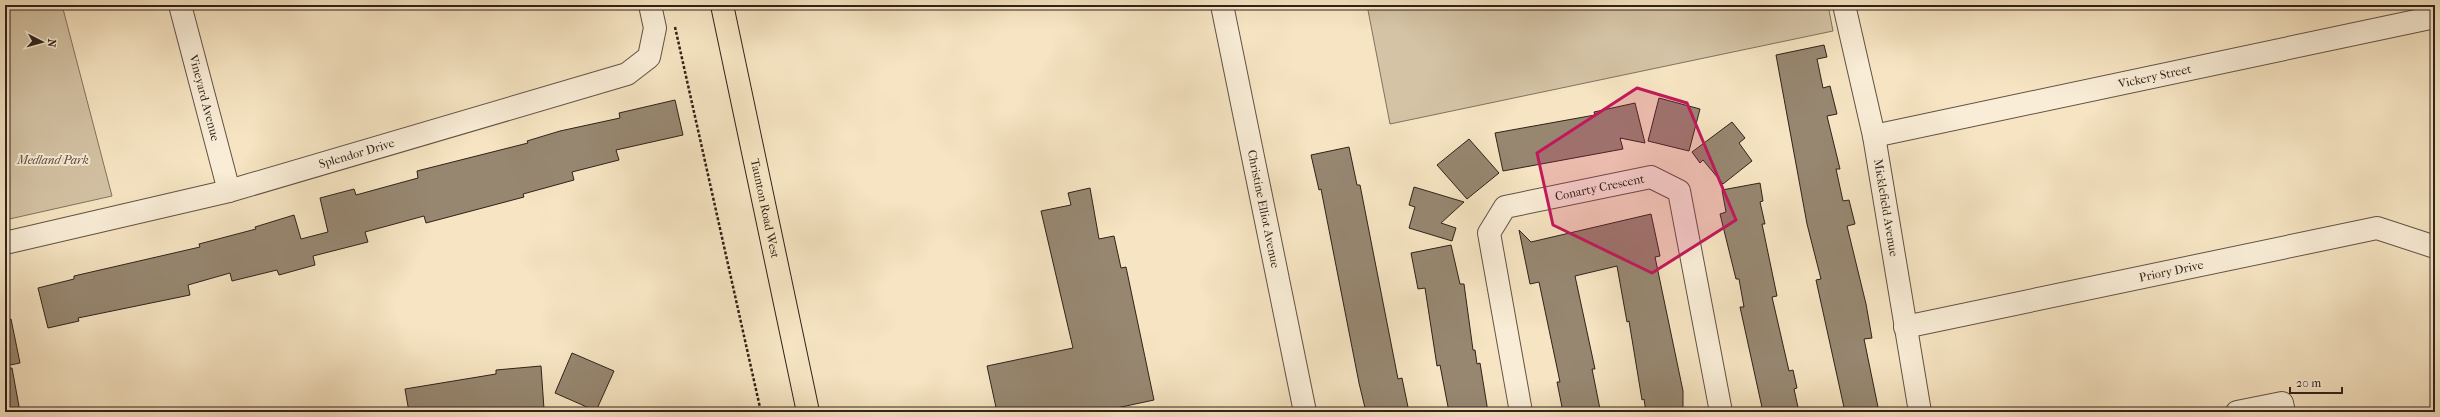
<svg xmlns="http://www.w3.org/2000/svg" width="2440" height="417" viewBox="0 0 2440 417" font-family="'IM FELL French Canon',serif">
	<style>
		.green { fill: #d4c3a5; stroke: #827260 }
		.building { fill: #978771; stroke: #30221a }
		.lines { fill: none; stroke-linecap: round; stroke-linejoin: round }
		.minor-casing { stroke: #625244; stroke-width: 24 }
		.major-casing { stroke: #30221a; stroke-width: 24 }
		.path { stroke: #30221a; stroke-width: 2.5; stroke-dasharray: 3 2; stroke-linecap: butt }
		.minor { stroke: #f9edd7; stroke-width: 22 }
		.major { stroke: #f6e4c2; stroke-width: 22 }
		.marked { fill: #c2185b; fill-opacity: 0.2; stroke: #c2185b; stroke-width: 3; stroke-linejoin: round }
		.labels { text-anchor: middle; stroke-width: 4; stroke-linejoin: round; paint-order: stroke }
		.street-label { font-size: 12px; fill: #30221a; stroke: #f9edd7 }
		.park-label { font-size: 12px; font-style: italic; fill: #594a3d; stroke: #f9edd7 }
	</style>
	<rect width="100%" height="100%" fill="#f6e4c2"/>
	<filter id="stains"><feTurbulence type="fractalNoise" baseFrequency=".005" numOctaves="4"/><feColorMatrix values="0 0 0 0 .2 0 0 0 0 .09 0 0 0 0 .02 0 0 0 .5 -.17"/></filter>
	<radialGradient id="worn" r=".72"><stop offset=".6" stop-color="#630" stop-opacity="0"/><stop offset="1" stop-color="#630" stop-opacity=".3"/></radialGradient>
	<path class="green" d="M5,5H62L112,196L5,220Z
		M1367,5H1828L1833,31L1390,124Z"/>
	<path class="building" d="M1824,45L1827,57L1817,59L1823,88L1830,86L1837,114L1827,116L1840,169H1836L1843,201L1849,200L1855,224L1847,226L1866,304L1872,338L1864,339L1879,412H1845L1816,280L1821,279L1807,224L1776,55Z
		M1659,98L1700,109L1689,151L1648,141Z
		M675,100L683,135L616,150L619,160L572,172L574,180L523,194L524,197L426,223L424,216L365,232L368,242L313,256L315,265L279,275L277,270L232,281L230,273L188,285L190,295L78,318L79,321L48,328L38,288L74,279V276L200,247L199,244L256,229L255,227L294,215L301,239L328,232L320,198L354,189L356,195L418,178L417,171L528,143L527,141L560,131L620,118L619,113Z
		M1635,103L1645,143L1620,138L1623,149L1503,171L1495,133L1595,115L1594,112Z
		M1732,122L1745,138L1739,143L1752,161L1723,184L1703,160L1700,163L1692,152Z
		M1469,139L1499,173L1467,199L1437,165Z
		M1349,147L1357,185H1360L1398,379L1402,378L1409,412H1366L1359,383L1321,189L1319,190L1311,155Z
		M1760,183L1763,201L1760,202L1765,224H1762L1777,296L1772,297L1789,371L1793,370L1797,388L1794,389L1799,412H1763L1740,307H1744L1739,279H1736L1720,214L1726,212L1722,190Z
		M1414,187L1464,202L1441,223L1456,228L1452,241L1409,228L1415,207L1409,205Z
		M1090,188L1099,239L1114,236L1121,268L1126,267L1154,400L1098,412H997L987,366L1073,348L1041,211L1071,205L1068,193Z
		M1651,214L1660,256L1655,257L1683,391V412H1646L1644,399L1642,400L1629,321L1627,322L1617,266L1575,276L1595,369H1592L1600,409L1584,412H1563L1557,382H1560L1539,282L1530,284L1519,230L1531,242Z
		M1451,245L1460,284H1464L1473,350H1475L1477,364L1480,363L1488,412H1449L1440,365L1437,366L1425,288L1418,289L1411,253Z
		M11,319L20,363L5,366V320Z
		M572,353L614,371L596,411L555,393Z
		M541,366L544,409L508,412H409L405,389L496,374V370Z
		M5,368H12L20,412H5Z"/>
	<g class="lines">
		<g class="minor-casing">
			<g id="minor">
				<path id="s1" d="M180,5L229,191"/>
				<path id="s2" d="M1222,5L1305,412"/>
				<path id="s3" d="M1844,5L1874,136L1920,412"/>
				<path id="s4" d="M1874,136L2435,17"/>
				<path id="s5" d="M5,243L229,191L627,74L649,57L655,28L650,5"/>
				<path id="s6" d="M1905,327L2377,228L2435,247"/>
				<path id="s7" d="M1521,412L1489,233L1505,207L1651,177L1679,191L1721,412"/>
				<path d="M2237,412L2282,403L2284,412"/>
			</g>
		</g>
		<g class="major-casing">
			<g id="major">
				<path id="s8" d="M722,5L808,412"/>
			</g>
		</g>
		<path class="path" d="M675,27L761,412"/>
		<use href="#minor" class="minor"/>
		<use href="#major" class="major"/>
	</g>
	<path class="marked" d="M1637,88L1687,103L1736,220L1652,273L1553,225L1537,153Z"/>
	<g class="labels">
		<g class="street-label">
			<text dy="4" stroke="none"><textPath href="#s4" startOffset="287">Vickery Street</textPath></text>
			<text dy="4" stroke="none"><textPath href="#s1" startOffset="96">Vineyard Avenue</textPath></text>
			<text dy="4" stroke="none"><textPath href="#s5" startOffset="363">Splendor Drive</textPath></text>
			<text dy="4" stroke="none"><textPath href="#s7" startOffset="309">Conarty Crescent</textPath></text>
			<text dy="4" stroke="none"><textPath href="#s8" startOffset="208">Taunton Road West</textPath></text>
			<text dy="4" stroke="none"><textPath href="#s3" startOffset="207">Micklefield Avenue</textPath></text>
			<text dy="4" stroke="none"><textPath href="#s2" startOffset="208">Christine Elliot Avenue</textPath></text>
			<text dy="4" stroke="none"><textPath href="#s6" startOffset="272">Priory Drive</textPath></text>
		</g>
		<g class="park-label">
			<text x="53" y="164">Medland Park</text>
		</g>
	</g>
	<rect width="2440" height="417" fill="none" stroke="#f6e4c2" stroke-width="20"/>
	<rect x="6" y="6" width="2428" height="405" fill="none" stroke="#30221a" stroke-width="2"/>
	<rect x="10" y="10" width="2420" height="397" fill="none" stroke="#30221a"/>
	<g transform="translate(42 42) rotate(96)" stroke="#f9edd7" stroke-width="3" paint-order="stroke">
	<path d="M0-3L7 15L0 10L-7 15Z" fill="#30221a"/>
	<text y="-6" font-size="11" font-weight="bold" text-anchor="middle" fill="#30221a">N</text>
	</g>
	<path d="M2290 387v6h52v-6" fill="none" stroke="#30221a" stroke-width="2"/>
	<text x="2296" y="387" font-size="12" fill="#30221a" stroke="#f9edd7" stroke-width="3" paint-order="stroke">20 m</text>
	<rect width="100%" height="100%" filter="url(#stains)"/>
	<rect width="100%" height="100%" fill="url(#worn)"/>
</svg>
